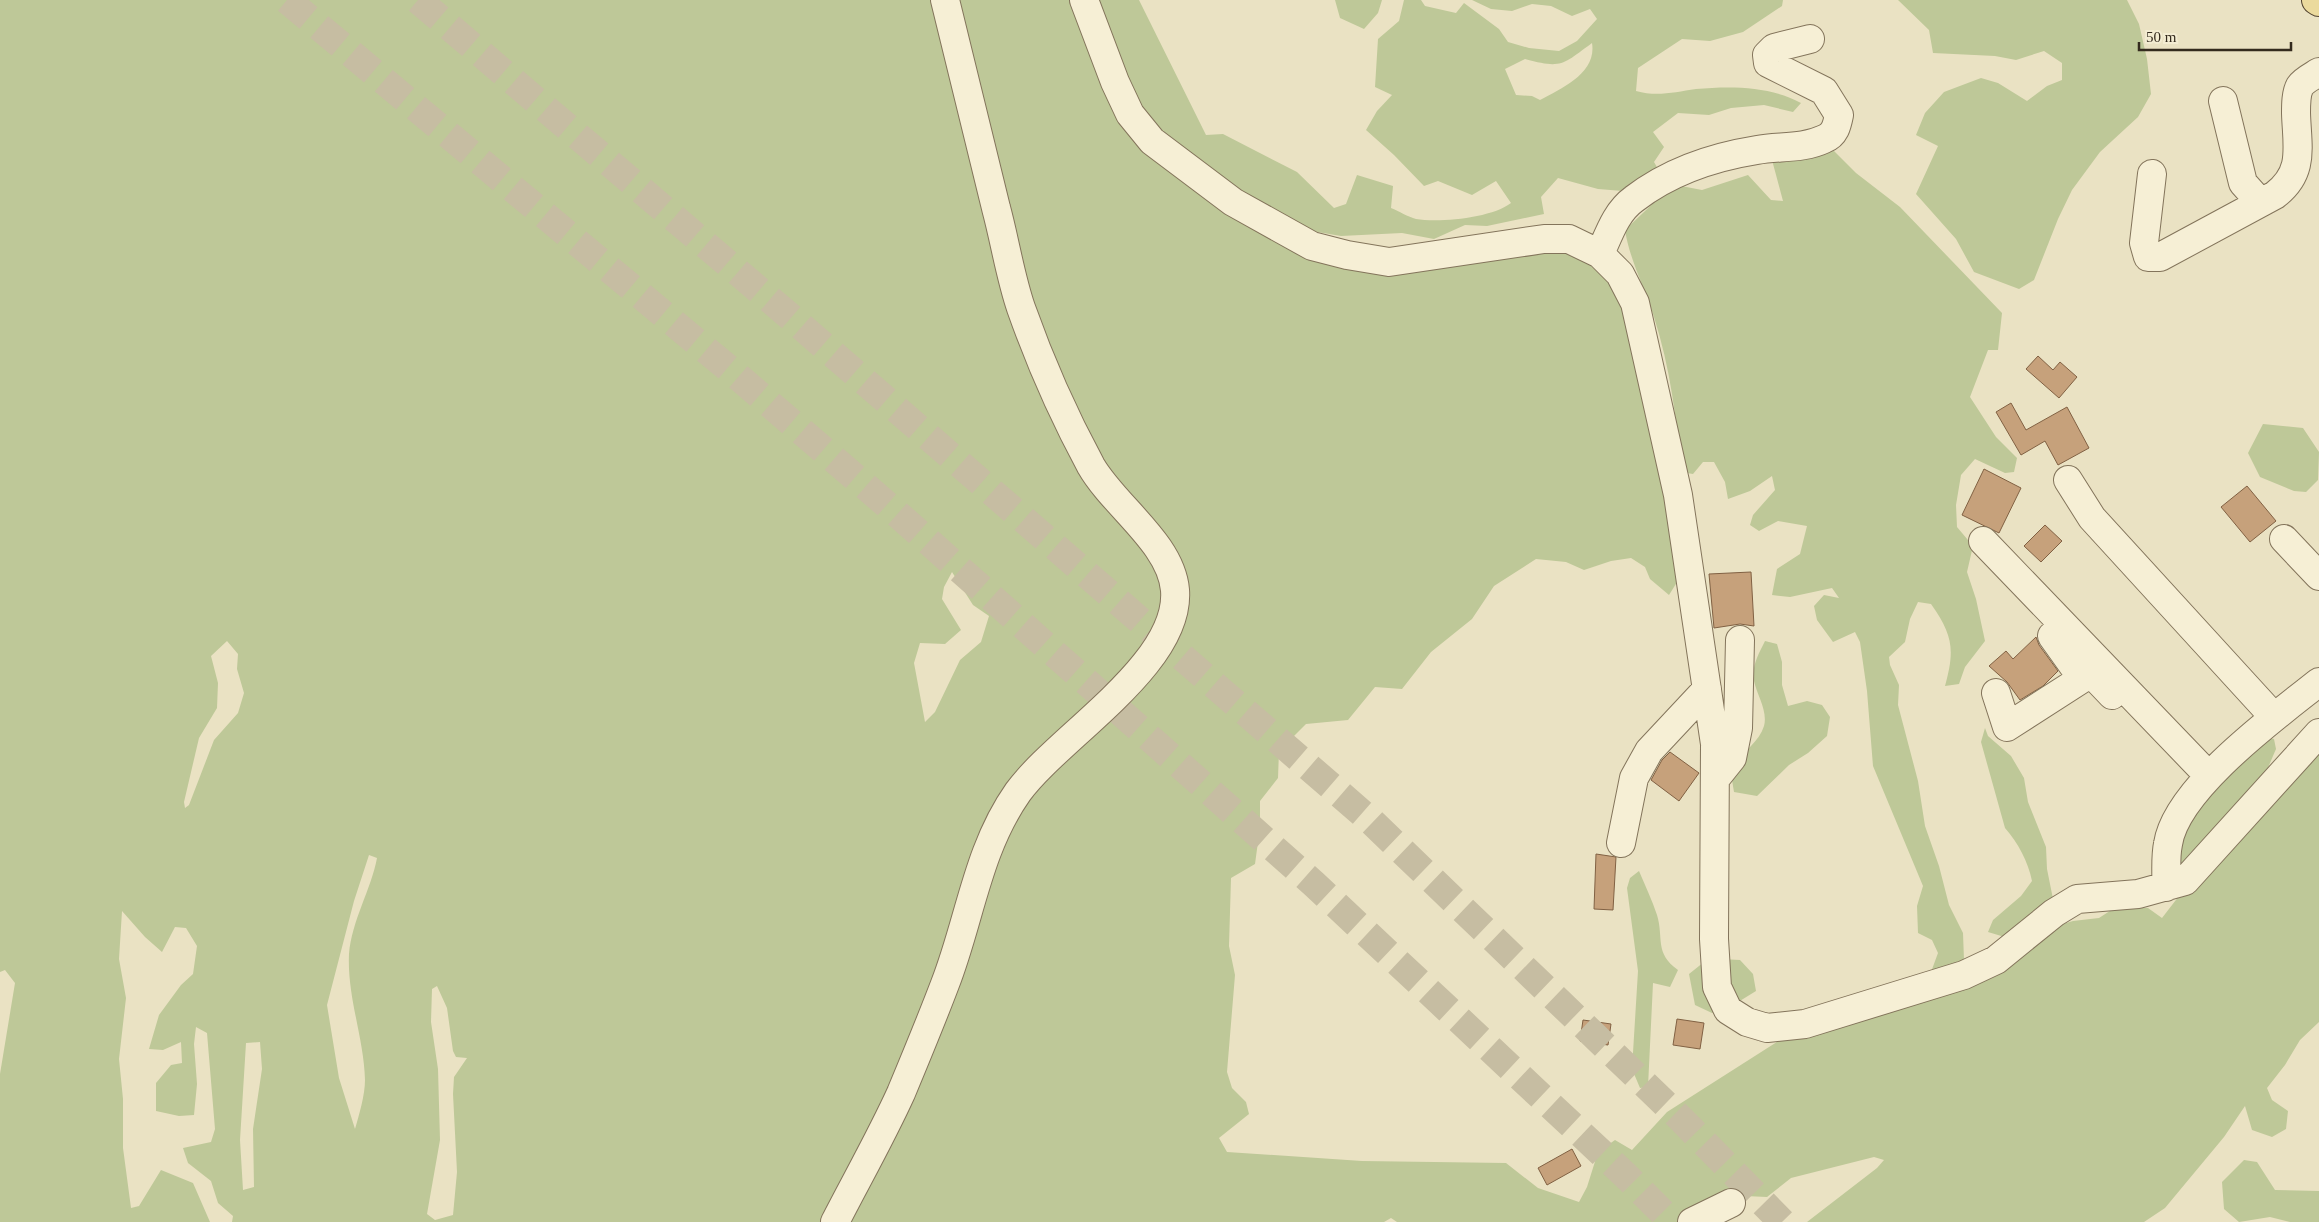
<svg xmlns="http://www.w3.org/2000/svg" width="2319" height="1222" viewBox="0 0 2319 1222" font-family="Georgia,serif">
	<style>
		.green { fill: #bec898; fill-rule: evenodd }
		.building { fill: #c6a17b; stroke: #816143 }
		.lines { fill: none; stroke-linecap: round; stroke-linejoin: round }
		.highway-tunnel { stroke: #c6bda2; stroke-width: 28; stroke-dasharray: 28 14; stroke-linecap: butt }
		.minor-casing { stroke: #83745b; stroke-width: 30 }
		.major-casing { stroke: #51422f; stroke-width: 30 }
		.minor { stroke: #f6efd5; stroke-width: 28 }
		.major { stroke: #ebda9d; stroke-width: 28 }
	</style>
	<rect width="100%" height="100%" fill="#eae2c3"/>
	<path class="green" d="M0,0H1139L1206,135L1223,134L1297,172L1334,208L1346,204L1357,175L1393,186L1391,208C1399,211 1408,217 1416,219C1439,223 1492,218 1511,203L1496,181L1472,195L1438,181L1424,186L1394,155L1366,130L1377,111L1392,95L1375,87L1378,39L1399,21L1404,0H1421L1425,6L1456,13L1464,3L1499,29L1508,42L1529,48L1559,51L1577,41L1597,19L1590,9L1572,16L1551,6L1532,4L1512,11L1491,9L1472,0H1783L1782,6L1743,32L1710,41L1682,39L1638,68L1636,91C1657,97 1675,92 1696,89C1732,86 1769,86 1801,103L1793,112L1764,105L1731,108L1709,115L1678,113L1653,132L1664,147L1654,162L1658,169L1623,191L1598,189L1558,178L1541,197L1544,214L1487,226L1465,225L1434,239L1402,233L1341,236L1306,230L1307,251L1559,250L1587,262L1619,292L1664,468L1679,579L1669,595L1650,579L1645,567L1631,558L1611,561L1584,570L1566,562L1536,559L1494,586L1472,619L1431,652L1402,689L1375,687L1348,720L1306,724L1279,751L1278,778L1260,801V827L1255,864L1231,878L1229,946L1235,975L1227,1072L1232,1088L1246,1102L1249,1114L1219,1138L1227,1152L1362,1161L1506,1163L1538,1188L1579,1202L1587,1187L1598,1152L1615,1140L1632,1150L1667,1112L1783,1038L2049,928L2073,921L2099,918L2116,907L2148,908L2162,918L2189,883L2319,743V1022L2300,1040L2285,1065L2267,1088L2272,1100L2288,1111L2286,1129L2272,1137L2252,1130L2245,1106L2224,1137L2165,1208L2144,1222H1807L1877,1168L1884,1160L1874,1157L1791,1178L1767,1197L1745,1196L1683,1222H1397L1391,1218L1384,1222H232L233,1216L218,1203L211,1181L188,1163L183,1148L211,1142L215,1129L207,1033L196,1027L194,1044L197,1084L194,1115L179,1116L156,1111V1083L171,1065L182,1063L181,1042L163,1050L149,1049L159,1015L181,985L193,974L197,946L186,928L175,927L162,952L145,937L122,911L119,959L126,998L119,1059L123,1099V1148L131,1208L139,1206L161,1170L193,1183L210,1222H0V1074L15,983L5,970L0,972ZM1592,43C1597,73 1562,88 1540,100L1532,96L1516,95L1505,69L1525,59C1562,69 1562,65 1592,43ZM952,572L973,605L989,616L981,642L960,660L935,712L925,722L914,663L920,643L945,644L961,630L942,599L944,587ZM227,641L238,654L237,669L244,693L238,713L214,740L189,805L185,808L184,802L199,738L217,708L218,683L211,656ZM369,855L377,858C371,890 352,920 349,954C347,997 364,1038 365,1080C365,1095 359,1115 355,1129L339,1078L327,1005L354,901ZM437,986L447,1008L453,1051L456,1057L467,1058L454,1077L453,1094L457,1172L453,1215L435,1220L427,1214L440,1140L438,1069L431,1022L432,989ZM260,1042L262,1069L253,1129L254,1187L243,1190L240,1140L246,1043Z
		M1335,0H1382L1378,13L1364,29L1340,18Z
		M1898,0H2127L2139,24L2147,59L2151,94L2138,117L2100,152L2072,190L2058,219L2034,280L2019,289L1974,272L1956,239L1916,194L1938,146L1916,135L1925,113L1944,92L1981,78L1998,83L2027,101L2047,86L2062,80V63L2044,51L2016,60L1995,56L1933,53L1929,30Z
		M1831,148L1856,173L1900,207L2002,313L1998,350H1988L1970,397L1996,437L2017,458L2014,472L2005,473L1975,459L1961,475L1956,505L1957,527L1973,546L1967,572L1976,599L1985,641L1965,667L1959,684L1945,686C1955,650 1953,635 1931,604L1918,602L1910,619L1905,642L1889,657L1890,665L1899,685L1898,705L1918,781L1925,826L1939,866L1949,905L1963,933L1964,960L1931,972L1938,953L1932,940L1918,933L1917,906L1923,886L1873,766L1867,691L1860,642L1855,632L1833,642L1817,620L1814,606L1824,595L1839,598L1832,588L1790,597L1772,595L1777,569L1800,554L1807,526L1778,521L1759,531L1750,525L1753,515L1775,490L1772,476L1750,491L1728,499L1725,482L1714,462H1703L1693,474L1681,472C1677,420 1670,367 1654,317C1645,288 1630,261 1625,230L1664,193L1676,185L1702,190L1748,175L1771,200L1783,201L1772,160Z
		M2263,424L2303,428L2319,452L2318,480L2306,492L2294,491L2260,477L2248,453Z
		M1765,641L1777,644L1782,662V685L1788,706L1807,701L1822,705L1830,717L1827,736L1808,753L1789,765L1757,796L1734,792L1730,768C1740,754 1759,743 1764,726C1768,711 1757,695 1754,681C1751,667 1759,653 1765,641Z
		M1985,728L1988,736L2011,756L2024,778L2028,802L2046,847L2047,869L2053,899L2008,938L1988,932L1993,920L2021,896L2032,881C2028,861 2018,843 2005,828L1981,742Z
		M2265,737L2274,739L2276,749L2267,770L2229,811L2192,863L2183,869H2170L2189,810Z
		M1639,871C1645,885 1652,900 1657,915C1664,938 1654,953 1678,970L1670,987L1653,983L1648,1087L1640,1088L1632,1069L1638,971L1627,888L1630,878Z
		M1720,959L1740,960L1753,974L1756,991L1730,1007L1712,1013L1695,1005L1689,974L1704,962Z
		M2244,1160L2257,1162L2275,1190L2319,1191V1222H2290L2270,1217L2239,1222L2224,1209L2222,1182Z"/>
	<path class="building" d="M2038,356L2053,370L2060,362L2077,377L2059,398L2026,369Z
		M2011,403L2026,430L2067,407L2089,448L2058,465L2045,441L2021,455L1996,412Z
		M1984,469L2021,488L1999,533L1962,515Z
		M2247,486L2276,521L2250,542L2221,507Z
		M2045,525L2062,541L2041,562L2024,546Z
		M1751,572L1754,626L1740,624L1714,628L1709,574Z
		M2036,637L2039,645L2058,671L2043,686L2020,700L2007,682L1989,666L2006,651L2013,659Z
		M1670,752L1699,773L1679,801L1651,780L1662,760Z
		M1596,854L1616,857L1613,910L1594,909Z
		M1677,1019L1704,1023L1700,1049L1673,1045Z
		M1583,1020L1611,1024L1608,1045L1580,1041Z
		M1572,1149L1581,1166L1547,1185L1538,1168Z"/>
	<g class="lines">
		<path class="highway-tunnel" d="M287,0L735,374L893,510L1314,884L1625,1175L1672,1222
			M418,0L787,314L1371,821L1681,1119L1782,1222"/>
		<g class="minor-casing">
			<path id="minor" d="M1084,0L1115,82L1130,114L1152,141L1233,202L1312,246L1347,255L1389,262L1544,239H1569L1600,254L1620,274L1635,303L1678,495L1715,744L1714,939L1717,987L1728,1010L1747,1022L1767,1028L1805,1024L1964,975L1996,960L2054,913L2077,899L2138,894L2185,881L2319,733
				M2223,101L2243,183L2260,202
				M2152,174L2144,243L2148,257H2160L2275,195C2305,172 2297,147 2296,113C2296,105 2296,93 2300,86C2304,80 2313,76 2319,72
				M1600,254C1609,234 1616,212 1634,199C1669,172 1713,157 1757,150C1779,146 1803,149 1824,139C1835,135 1837,125 1839,115L1824,91L1768,63L1767,55L1774,48L1810,39
				M2068,480L2092,518L2274,717
				M2284,539L2319,576
				M1983,541L2209,776
				M2052,636L2082,678
				M1996,693L2007,727L2091,673L2112,695
				M1716,778L1732,758L1738,728L1740,640
				M1621,843L1634,778L1649,751L1707,689
				M2166,887C2167,873 2165,858 2168,844C2176,789 2276,716 2319,682
				M835,1222C857,1179 881,1137 901,1093C916,1057 931,1021 945,984C970,920 977,850 1018,792C1059,736 1181,664 1175,590C1171,543 1114,506 1091,466C1065,418 1039,359 1021,308C1010,276 1005,241 996,208C979,138 962,69 945,0
				M1692,1222L1731,1203"/>
		</g>
		<g class="major-casing">
			<path id="major" d="M2316,0L2319,2"/>
		</g>
		<use href="#minor" class="minor"/>
		<use href="#major" class="major"/>
	</g>
	<path d="M2139 42v8h152v-8" fill="none" stroke="#342b1e" stroke-width="2.5"/>
	<text x="2146" y="42" font-size="15" fill="#342b1e" stroke="#f3ecd2" stroke-width="4" paint-order="stroke">50 m</text>
</svg>
